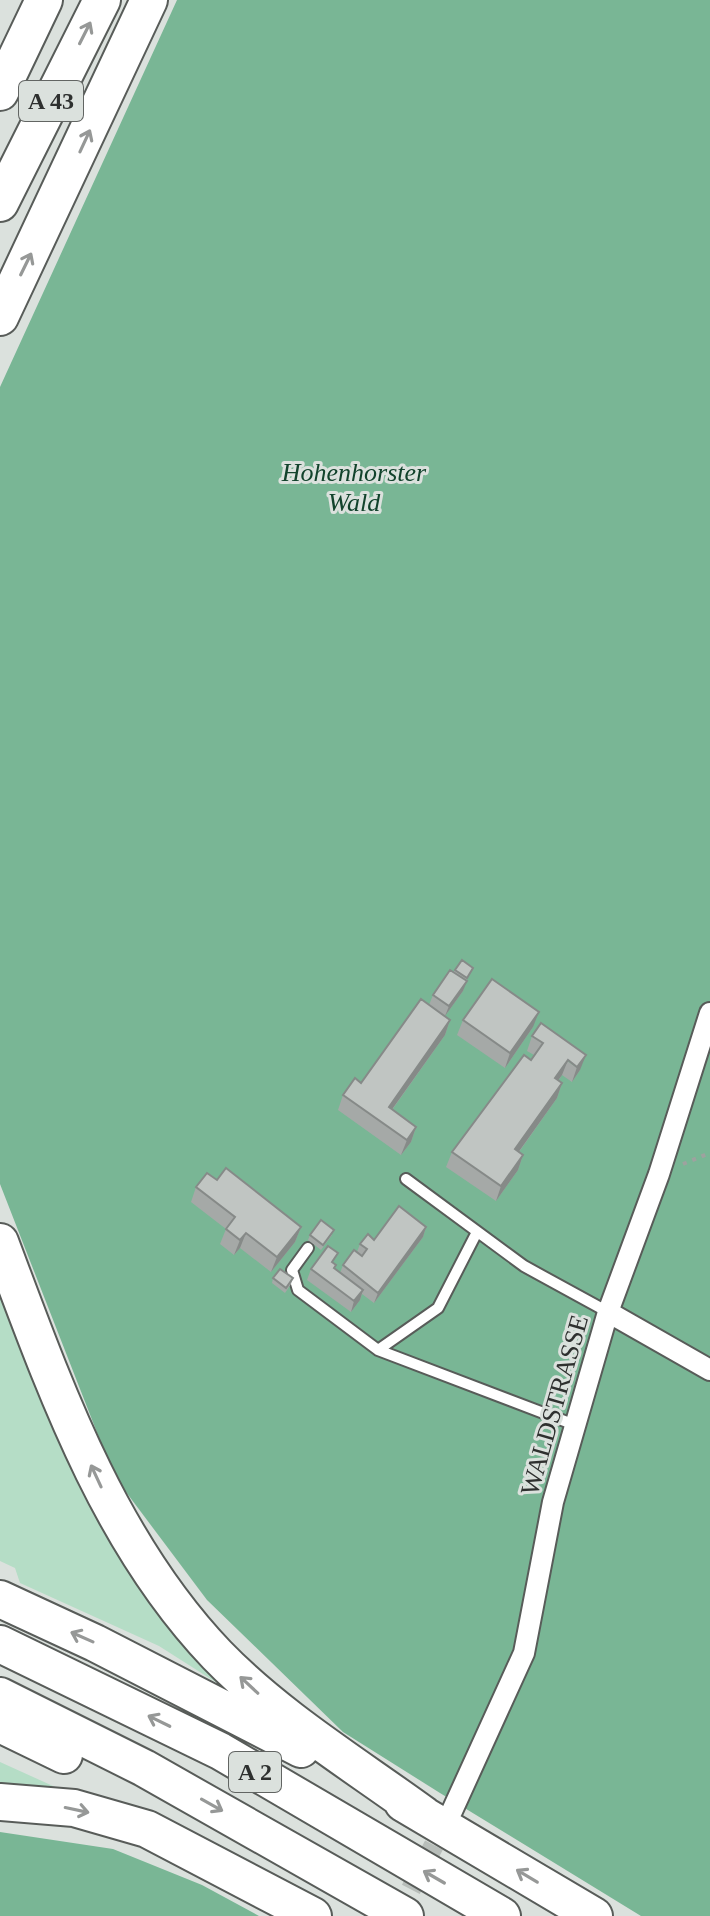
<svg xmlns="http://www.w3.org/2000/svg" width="710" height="1916" viewBox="0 0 710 1916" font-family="'Times New Roman',serif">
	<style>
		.green { fill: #b5ddc6 }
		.forest { fill: #79b695 }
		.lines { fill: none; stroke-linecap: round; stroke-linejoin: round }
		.minor-tunnel { stroke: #b8beba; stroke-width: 20; stroke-dasharray: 20 10; stroke-linecap: butt }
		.service-casing { stroke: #585c59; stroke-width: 14 }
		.minor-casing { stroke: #585c59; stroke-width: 24 }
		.motorway-casing { stroke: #585c59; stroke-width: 40 }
		.path { stroke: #9ea29f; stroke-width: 4; stroke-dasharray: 4 6; stroke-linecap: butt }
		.service { stroke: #fff; stroke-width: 10 }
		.minor { stroke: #fff; stroke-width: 20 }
		.motorway { stroke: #fff; stroke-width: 36 }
		.wall { fill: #a5a9a7 }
		.shaded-wall { fill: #868a88 }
		.building { fill: #c0c5c2; stroke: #868a88; stroke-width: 2 }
		.oneway { stroke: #969897 }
		.labels { text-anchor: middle; stroke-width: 6; stroke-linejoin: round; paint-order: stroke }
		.shield { fill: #dbe1dd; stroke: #626563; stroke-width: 2 }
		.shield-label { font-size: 24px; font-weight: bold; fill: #2e302f }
		.park-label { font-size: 26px; font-style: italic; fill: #12432c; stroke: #dbe1dd }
		.street-label { font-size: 26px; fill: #2e302f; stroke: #dbe1dd }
	</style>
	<rect width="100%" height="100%" fill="#dbe1dd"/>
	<path class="green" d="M0,1272L225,1688L159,1646L20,1583L15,1568L0,1561Z
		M0,1762L64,1791L0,1789Z"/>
	<path class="forest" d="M177,0H710V1916H641L440,1793L343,1732L207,1600L114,1476L0,1184V387Z
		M0,1832L113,1849L202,1885L259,1916H0Z"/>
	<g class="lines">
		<path class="minor-tunnel" d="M397,1916L447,1820"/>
		<g class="service-casing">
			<path id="service" d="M406,1179L524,1266L608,1312
				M308,1248L292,1270L298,1290L378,1350L575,1425
				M378,1350L438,1308L477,1232"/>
		</g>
		<g class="minor-casing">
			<path id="minor" d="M608,1312L710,1370
				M452,1811L524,1653L553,1502L608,1312L659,1174L710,1013"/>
		</g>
		<g class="motorway-casing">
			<path id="motorway" d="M0,92L44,0
				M0,203L102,0
				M0,317L149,0
				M0,1242C54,1386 108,1541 217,1655C277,1717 354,1764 424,1815
				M0,1599L95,1643L301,1749
				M0,1644L220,1751L502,1916
				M0,1696L144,1768L405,1916
				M0,1724L64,1755
				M0,1802L74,1808L147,1829L313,1916
				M403,1803L594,1916"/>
		</g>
		<path class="path" d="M683,1164L710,1153"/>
		<use href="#service" class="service"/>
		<use href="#minor" class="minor"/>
		<use href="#motorway" class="motorway"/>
	</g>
	<path class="wall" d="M473,968L466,981L463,991L445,1016L450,1020L445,1035L392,1110L416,1127L411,1142L401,1155L338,1110L343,1095L361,1083L429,1005L433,995L455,970Z
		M463,1020L533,1027L505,1068L457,1035Z
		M532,1036L580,1070L572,1082L562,1075L558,1081L562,1083L557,1098L519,1152L523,1155L518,1170L496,1201L446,1167L452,1152L534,1055L527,1051Z
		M217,1180L301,1227L295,1242L271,1272L240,1248L234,1255L220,1244L226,1229L191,1202L196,1187Z
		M426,1227L423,1237L374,1303L362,1294L360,1300L351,1312L307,1280L311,1269L334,1264L335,1269L340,1273L343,1265L357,1252L360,1244Z
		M310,1235H332L321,1250L308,1240Z
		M273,1278H293L291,1284L285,1293L272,1283Z"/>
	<path class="shaded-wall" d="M467,981L463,991L445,1016L449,1006Z
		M539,1012L533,1027L505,1068L510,1053Z
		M450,1020L445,1035L383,1122L389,1107Z
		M586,1055L580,1070L572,1082L577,1067Z
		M568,1060L562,1075L549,1093L555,1078Z
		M562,1083L557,1098L510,1164L515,1149Z
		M416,1127L411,1142L401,1155L407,1140Z
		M523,1155L518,1170L496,1201L501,1186Z
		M301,1227L295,1242L271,1272L277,1257Z
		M426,1227L423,1237L374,1303L378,1293Z
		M246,1233L240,1248L234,1255L240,1240Z
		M363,1290L360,1300L351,1312L354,1301Z"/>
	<path class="building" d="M462,960L473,968L467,978L455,970Z
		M450,970L467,981L449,1006L433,995Z
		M492,979L539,1012L510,1053L463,1020Z
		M421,999L450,1020L389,1107L416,1127L407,1140L343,1095L355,1078L361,1083Z
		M541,1023L586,1055L577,1067L568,1060L555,1078L562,1083L515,1149L523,1155L501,1186L452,1152L524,1055L531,1060L543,1043L532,1036Z
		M226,1168L301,1227L277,1257L246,1233L240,1240L226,1229L235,1217L196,1187L207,1173L217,1180Z
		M399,1206L426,1227L378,1293L343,1265L354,1250L362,1256L367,1249L360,1244L368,1234L374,1240Z
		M321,1220L334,1230L323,1245L310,1235Z
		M328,1246L338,1253L332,1262L336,1265L334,1268L363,1290L354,1301L311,1269Z
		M280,1269L293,1278L286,1288L273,1278Z"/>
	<defs><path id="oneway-shaft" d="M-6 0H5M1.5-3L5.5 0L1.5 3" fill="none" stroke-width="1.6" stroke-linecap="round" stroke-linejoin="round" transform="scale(2)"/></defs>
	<g class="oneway">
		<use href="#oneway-shaft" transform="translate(85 33) rotate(-63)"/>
		<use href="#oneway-shaft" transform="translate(85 141) rotate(-65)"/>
		<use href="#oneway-shaft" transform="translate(26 264) rotate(-64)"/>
		<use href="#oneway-shaft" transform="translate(96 1476) rotate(-115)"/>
		<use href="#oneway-shaft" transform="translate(82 1637) rotate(-156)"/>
		<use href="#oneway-shaft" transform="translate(249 1685) rotate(-137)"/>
		<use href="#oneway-shaft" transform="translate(159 1721) rotate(-154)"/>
		<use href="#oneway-shaft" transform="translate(212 1805) rotate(29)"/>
		<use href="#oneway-shaft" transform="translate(77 1810) rotate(12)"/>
		<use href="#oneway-shaft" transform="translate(527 1876) rotate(-149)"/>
		<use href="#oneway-shaft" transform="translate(434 1877) rotate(-150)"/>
	</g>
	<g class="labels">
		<g class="shield">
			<rect x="19" y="81" width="64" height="40" rx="6"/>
			<rect x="229" y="1752" width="52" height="40" rx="6"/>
		</g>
		<g class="shield-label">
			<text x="51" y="109">A 43</text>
			<text x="255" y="1780">A 2</text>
		</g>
		<g class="park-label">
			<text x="354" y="481">Hohenhorster<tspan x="354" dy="30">Wald</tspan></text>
		</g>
		<g class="street-label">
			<text transform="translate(554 1405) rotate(-74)" y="9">WALDSTRASSE</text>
		</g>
	</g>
</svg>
